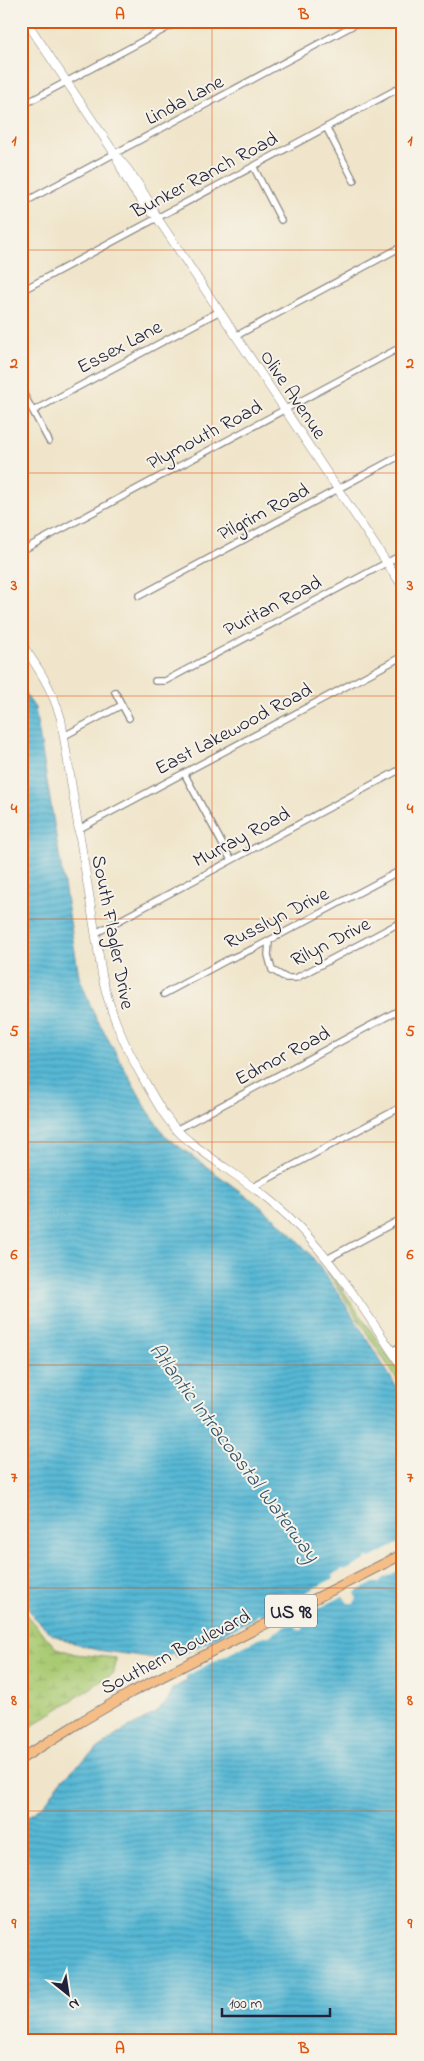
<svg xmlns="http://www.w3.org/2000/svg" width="424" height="2061" viewBox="0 0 424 2061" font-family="'Indie Flower',sans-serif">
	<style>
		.grass { fill: #a9ca72; stroke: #667656 }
		.wetland { fill: url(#wetland-marsh); stroke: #667656 }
		.water { fill: url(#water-rules); stroke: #3c6d88 }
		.pier { fill: #f0e5ca }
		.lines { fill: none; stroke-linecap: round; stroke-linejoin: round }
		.minor-casing { stroke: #898482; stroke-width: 8 }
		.tertiary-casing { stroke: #898482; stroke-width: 9 }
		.primary-casing { stroke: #898482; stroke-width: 11 }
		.minor { stroke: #fff; stroke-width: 5.5 }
		.tertiary { stroke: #fff; stroke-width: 8 }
		.primary { stroke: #f6be87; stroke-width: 9 }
		.grid { fill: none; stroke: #de560e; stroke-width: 1; stroke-opacity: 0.55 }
		.labels { text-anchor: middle; stroke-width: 4; stroke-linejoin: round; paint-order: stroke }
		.shield { fill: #f7f3e8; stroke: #62616f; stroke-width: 1 }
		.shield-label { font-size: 19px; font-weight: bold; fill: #22223b }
		.street-label { font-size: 20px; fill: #22223b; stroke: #f7f3e8 }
		.water-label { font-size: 21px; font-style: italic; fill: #345671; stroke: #f7f3e8 }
		.neatline { fill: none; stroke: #de560e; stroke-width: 2 }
		.grid-label { font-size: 16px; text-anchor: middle; font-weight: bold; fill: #de560e }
	</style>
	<defs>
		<pattern id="wetland-marsh" width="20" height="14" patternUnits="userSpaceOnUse" patternTransform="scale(1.25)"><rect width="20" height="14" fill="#a9ca72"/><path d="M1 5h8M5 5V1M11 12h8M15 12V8" fill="none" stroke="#91ad64"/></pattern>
		<pattern id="water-rules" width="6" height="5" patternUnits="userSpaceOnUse" patternTransform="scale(1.25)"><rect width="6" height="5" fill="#56b8d5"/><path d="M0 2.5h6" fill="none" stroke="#4795ae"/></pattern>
	</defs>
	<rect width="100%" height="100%" fill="#f7f3e8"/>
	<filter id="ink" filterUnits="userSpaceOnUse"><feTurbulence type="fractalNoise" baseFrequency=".02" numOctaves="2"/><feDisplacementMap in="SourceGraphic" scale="10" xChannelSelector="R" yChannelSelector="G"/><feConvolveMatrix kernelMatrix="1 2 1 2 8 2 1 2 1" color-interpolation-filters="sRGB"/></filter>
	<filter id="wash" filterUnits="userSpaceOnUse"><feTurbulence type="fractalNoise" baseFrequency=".0096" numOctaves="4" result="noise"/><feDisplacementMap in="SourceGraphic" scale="20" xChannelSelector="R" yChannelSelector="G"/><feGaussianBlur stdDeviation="1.12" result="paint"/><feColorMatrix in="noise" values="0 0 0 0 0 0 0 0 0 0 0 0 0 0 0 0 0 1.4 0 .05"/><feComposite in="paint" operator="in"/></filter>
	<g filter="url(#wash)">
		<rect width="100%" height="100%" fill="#f0e5ca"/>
		<path class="grass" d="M329,1270L403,1378V1389L327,1271Z"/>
		<path class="wetland" d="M21,1609L56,1648L75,1654L116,1658L114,1673L21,1733Z"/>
		<path class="water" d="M21,688L35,708L79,976L93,1012L147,1109L166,1137L256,1203L285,1227L310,1254L339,1294L403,1397V2040H21V1821C28,1816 37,1811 43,1805C51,1797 56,1786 64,1778C80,1762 99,1747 118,1734C135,1723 169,1712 172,1689L188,1680L174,1653L162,1659L97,1650L74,1643L53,1635L34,1617L21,1598Z"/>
		<path class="pier" d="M403,1541V1568L382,1579L379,1583H374L357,1591L355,1593L357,1598L354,1603H348L343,1596L302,1617L305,1626L302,1630H298L293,1624L290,1625L289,1624L269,1636H264L184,1677L175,1659L255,1618L258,1614L263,1615L280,1606L281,1601L291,1596L293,1599L334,1578L333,1574L343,1569L347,1570L364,1561L367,1557L371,1558Z"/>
	</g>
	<g filter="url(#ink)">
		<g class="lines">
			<g class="minor-casing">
				<path id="minor" d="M398,88L403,97
					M21,106L180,21
					M326,127L354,181
					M253,166L281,220
					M21,204L361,21
					M21,291L403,86
					M236,336L403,246
					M21,389L49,441
					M33,411L220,311
					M21,551L403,346
					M139,596L403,454
					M155,681H165L403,554
					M115,692L129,718
					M64,736L122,705
					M184,773L231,860
					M79,829L403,656
					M96,933L403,768
					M269,941L268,955L272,970L286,978H296L403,921
					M164,994L227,960L255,948L403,869
					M176,1130L403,1008
					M253,1187L403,1106
					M327,1259L403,1218
					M392,1351L403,1345"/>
			</g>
			<g class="tertiary-casing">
				<path id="tertiary" d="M26,21L115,154C133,174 146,194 158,219L403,587
					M118,161C126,181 137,198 152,213
					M21,643C39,669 52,688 61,719L102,975C110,1014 125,1046 144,1080C157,1103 168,1125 189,1141C225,1170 263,1190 297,1225C338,1267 370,1319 403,1368"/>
			</g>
			<g class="primary-casing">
				<path id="primary" d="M21,1759L82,1721L132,1692L403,1554"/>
			</g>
			<use href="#minor" class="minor"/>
			<use href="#tertiary" class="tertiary"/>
			<use href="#primary" class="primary"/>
		</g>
	</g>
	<path class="grid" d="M212,21V2040M21,250H403M21,473H403M21,696H403M21,919H403M21,1142H403M21,1365H403M21,1588H403M21,1811H403"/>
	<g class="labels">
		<rect class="shield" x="265" y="1594.5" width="52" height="33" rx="4"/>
		<g class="shield-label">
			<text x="291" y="1618">US 98</text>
		</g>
		<g class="street-label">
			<text transform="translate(184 99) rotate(-28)" y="7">Linda Lane</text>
			<text transform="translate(204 174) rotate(-28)" y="7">Bunker Ranch Road</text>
			<text transform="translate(119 346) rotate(-28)" y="7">Essex Lane</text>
			<text transform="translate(294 394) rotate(56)" y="7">Olive Avenue</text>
			<text transform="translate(204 434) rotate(-28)" y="7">Plymouth Road</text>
			<text transform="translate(263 511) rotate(-28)" y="7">Pilgrim Road</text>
			<text transform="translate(272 605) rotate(-28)" y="7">Puritan Road</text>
			<text transform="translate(233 728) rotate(-28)" y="7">East Lakewood Road</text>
			<text transform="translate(241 836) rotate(-28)" y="7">Murray Road</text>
			<text transform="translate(276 917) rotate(-27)" y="7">Russlyn Drive</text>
			<text transform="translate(114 932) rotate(79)" y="7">South Flagler Drive</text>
			<text transform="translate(330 941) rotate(-27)" y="7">Rilyn Drive</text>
			<text transform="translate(282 1055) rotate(-28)" y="7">Edmor Road</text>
			<text transform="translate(175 1651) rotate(-27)" y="7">Southern Boulevard</text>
		</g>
		<g class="water-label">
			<text transform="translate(235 1452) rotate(53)" y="7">Atlantic Intracoastal Waterway</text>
		</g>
	</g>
	<rect width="424" height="2061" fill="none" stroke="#f7f3e8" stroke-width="55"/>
	<g transform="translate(68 1994) rotate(150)" stroke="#f7f3e8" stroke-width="4" paint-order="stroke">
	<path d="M0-4L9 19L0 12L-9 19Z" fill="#22223b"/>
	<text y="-8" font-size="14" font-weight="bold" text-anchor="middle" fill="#22223b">N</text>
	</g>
	<path d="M222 2008v8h108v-8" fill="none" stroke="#22223b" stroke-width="2.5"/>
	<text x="229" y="2008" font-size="15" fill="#22223b" stroke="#f7f3e8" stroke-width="4" paint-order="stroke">100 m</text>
	<rect x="28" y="28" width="368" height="2006" class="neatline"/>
	<g class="grid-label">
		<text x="120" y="19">A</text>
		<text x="304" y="19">B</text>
		<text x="14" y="145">1</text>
		<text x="410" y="145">1</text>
		<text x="14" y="368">2</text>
		<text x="410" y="368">2</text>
		<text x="14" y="590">3</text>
		<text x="410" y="590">3</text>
		<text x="14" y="813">4</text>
		<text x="410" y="813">4</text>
		<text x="14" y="1036">5</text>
		<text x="410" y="1036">5</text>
		<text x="14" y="1259">6</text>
		<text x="410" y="1259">6</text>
		<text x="14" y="1482">7</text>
		<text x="410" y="1482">7</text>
		<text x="14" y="1705">8</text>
		<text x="410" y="1705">8</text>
		<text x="14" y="1928">9</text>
		<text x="410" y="1928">9</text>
		<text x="120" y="2053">A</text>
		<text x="304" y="2053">B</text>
	</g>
</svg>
